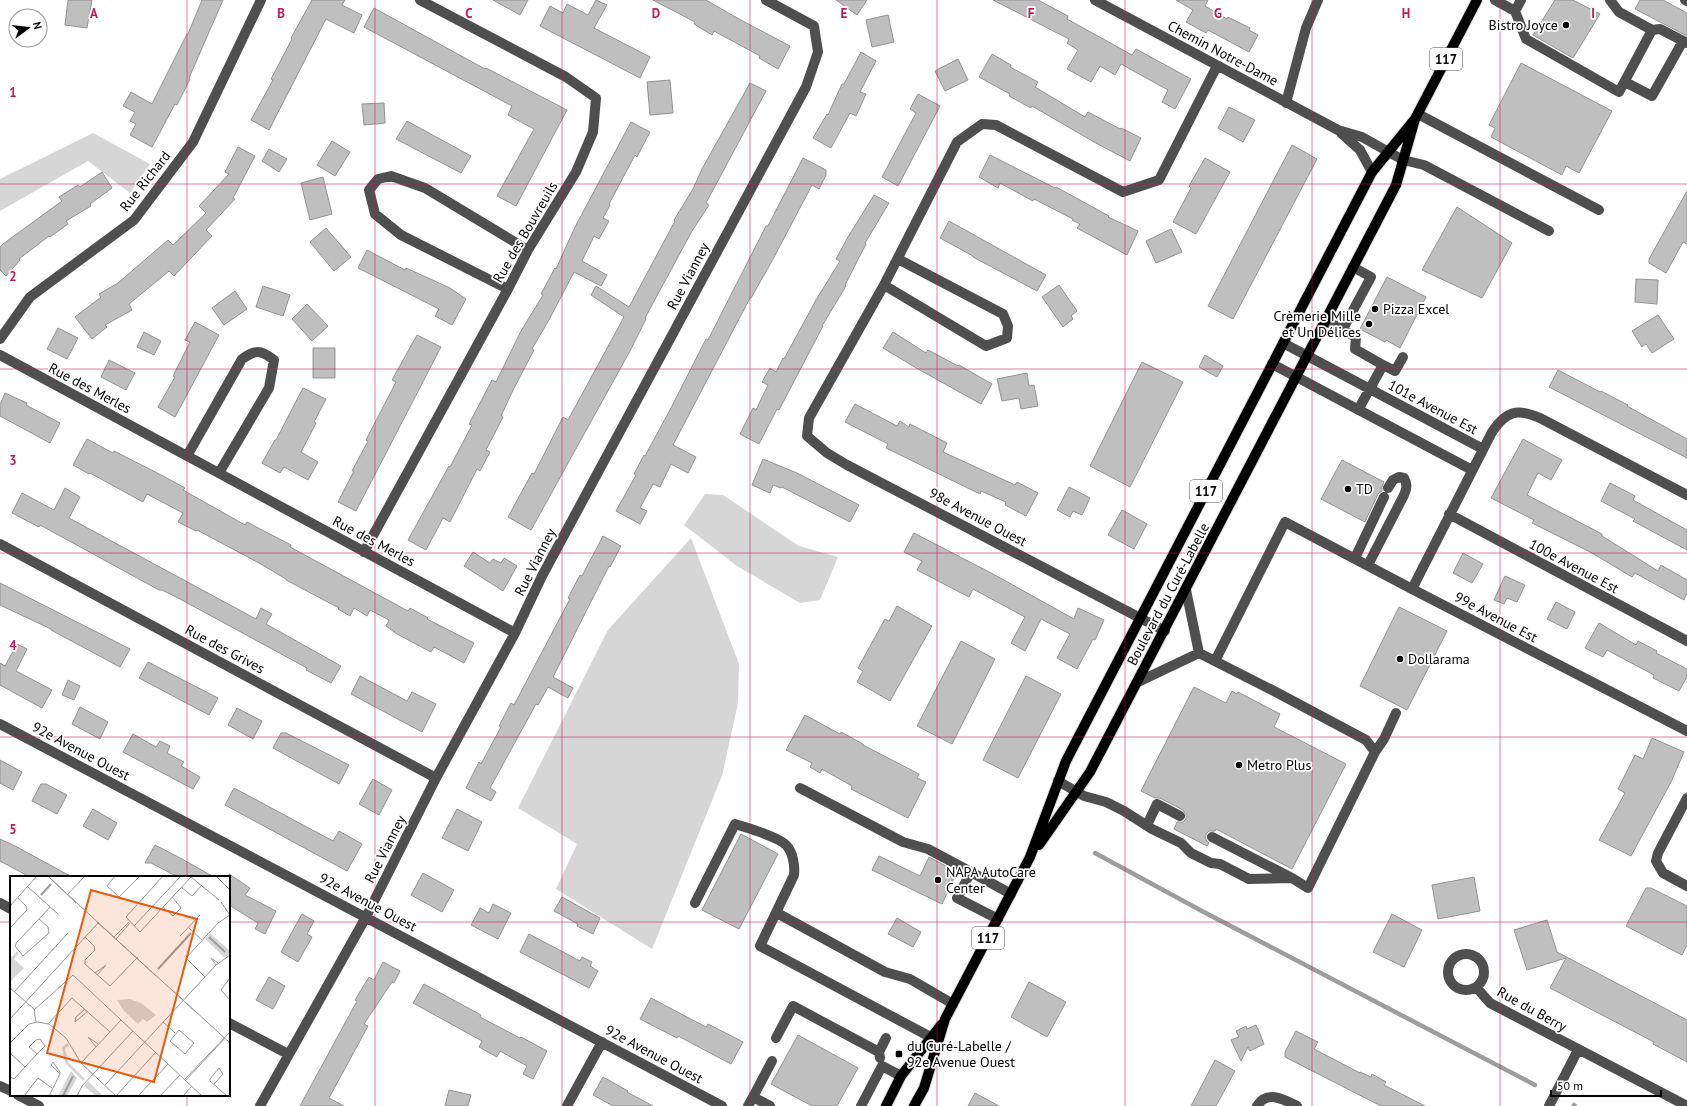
<svg xmlns="http://www.w3.org/2000/svg" width="1687" height="1106" viewBox="0 0 1687 1106" font-family="'PT Sans',sans-serif">
	<style>
		.green { fill: #d6d6d6 }
		.lines { fill: none; stroke-linecap: round; stroke-linejoin: round }
		.stream { stroke: #9d9d9d; stroke-width: 4.5 }
		.building { fill: #bfbfbf; stroke: #939393 }
		.major-casing { stroke: #dbdbdb; stroke-width: 12 }
		.minor { stroke: #4f4f4f; stroke-width: 10 }
		.major { stroke: #000; stroke-width: 10 }
		.grid { fill: none; stroke: #c2185b; stroke-width: 1; stroke-opacity: 0.55 }
		.poi-dot { fill: #000; stroke: #fff; stroke-width: 1.5 }
		.labels { text-anchor: middle; stroke-width: 3.5; stroke-linejoin: round; paint-order: stroke }
		.shield { fill: #fff; stroke: #4c4c4c; stroke-width: 1 }
		.shield-label { font-size: 13px; font-weight: bold; fill: #000 }
		.poi-label { font-size: 14px; fill: #000; stroke: #fff; text-anchor: start }
		.street-label { font-size: 14px; fill: #000; stroke: #fff }
		.inset-river { fill: none; stroke: #9d9d9d; stroke-width: 2 }
		.inset-road { fill: none; stroke: #999; stroke-width: 1 }
		.view { fill: #e8590c; fill-opacity: 0.15; stroke: #e8590c; stroke-width: 2 }
		.inset-edge { fill: none; stroke: #000; stroke-width: 2 }
		.grid-label { font-size: 13px; text-anchor: middle; font-weight: bold; fill: #c2185b; stroke: #fff; stroke-width: 3.5; stroke-linejoin: round; paint-order: stroke }
	</style>
	<rect width="100%" height="100%" fill="#fff"/>
	<path class="green" d="M93,133L150,164L130,193L88,161L0,211V179Z
		M705,494L723,495L799,546L838,557L820,600L800,603L737,566L684,525Z
		M691,538L739,664L738,703L722,776L652,949L556,889L577,844L518,808L608,630Z"/>
	<g class="lines">
		<path class="stream" d="M1095,853L1200,910L1535,1085
			M1574,1105L1575,1106"/>
	</g>
	<path class="building" d="M68,0H92L87,28L65,25Z
		M202,0H223L189,78L190,79L177,105L175,104L152,147L130,135L136,124L130,121L135,112L123,106L131,92L152,104L187,34H188Z
		M312,0H345L342,5L362,15L354,33L326,19L269,130L251,120L273,80L271,79L292,39L291,38Z
		M493,0H528L520,15Z
		M596,0L607,5L594,28L650,57L640,78L540,26L550,6L563,13L567,4L588,15Z
		M653,0H706L739,19L790,46L778,69L759,58L760,56L714,31L712,35L694,24L695,22Z
		M836,0H867L857,15Z
		M993,0H1038L1068,16L1067,19L1132,55L1136,49L1191,79L1175,109L1162,102L1168,90L1121,64L1115,75L1100,66L1091,82L1067,69L1078,50L1067,43L1069,39Z
		M1176,0H1208L1205,6L1227,19L1228,17L1250,28L1249,30L1258,35L1249,52L1208,30L1206,33L1186,22L1193,10Z
		M1555,0H1573L1600,14L1573,58L1533,35Z
		M1640,0H1663L1687,13V36L1635,9Z
		M374,8L485,69L486,68L567,110L516,206L497,196L534,129L508,115L512,106L364,27Z
		M888,15L894,42L872,47L866,20Z
		M861,52L876,61L860,92L866,94L856,116L850,113L831,148L813,138L827,114L828,115L842,84H844Z
		M992,54L1011,65L1010,67L1038,82L1035,87L1085,117L1088,112L1120,129L1121,128L1141,138L1130,161L1094,142L1032,106L1031,108L1009,96L1010,94L979,77Z
		M958,59L968,80L945,91L935,71Z
		M1521,63L1612,111L1579,173L1566,166L1562,175L1491,137L1495,128L1489,125Z
		M670,80L673,113L650,115L647,82Z
		M750,83L766,91L706,203L709,205L692,231L645,318L646,319L630,351L531,530L508,517L532,473L534,474L563,417L568,420L624,317L591,295L596,286L629,307L675,221L674,220L693,189L702,169Z
		M918,94L940,106L898,186L882,177L916,113L910,109Z
		M384,103L385,123L364,125L362,104Z
		M1229,107L1255,120L1243,142L1218,128Z
		M407,121L471,156L461,173L396,139Z
		M631,122L650,132L637,157L635,155L609,204L610,205L603,218L609,221L599,239L594,236L582,261L607,275L601,286L574,272L550,318L532,349L534,350L513,390L501,416L503,417L486,450L490,452L480,471L477,469L450,522L443,518L426,550L408,540L449,466L450,467L472,425L469,424L492,380L496,382L521,331L543,295L541,294L555,268L556,269L575,227Z
		M332,141L350,152L335,176L317,165Z
		M1292,145L1317,159L1233,319L1208,306Z
		M238,147L255,156L233,198L235,199L206,230L212,236L174,276L169,271L129,304L132,310L105,325L107,327L92,339L75,317L101,297L99,294L118,283L168,240L173,245L206,213L199,206L229,174L225,172Z
		M269,149L287,159L279,172L262,161Z
		M990,155L1055,188L1056,187L1078,199L1109,216L1108,217L1138,231L1127,255L1077,228L1080,224L1072,220L1073,219L1034,199L1033,201L1000,183L998,188L979,177Z
		M803,158L826,170V175L819,189L812,185L772,261L751,298H750L673,445L696,457L688,473L671,464L660,487L653,484L640,508L647,511L640,524L616,511L636,475L634,474L644,455L645,456L671,408L706,339L708,340L766,226H768Z
		M1205,158L1230,172L1196,234L1173,222L1191,188L1189,186Z
		M102,172L112,188L90,204L91,206L66,221L68,224L50,237L49,236L19,259L20,260L6,276L0,270V247L3,244L62,201L59,197L78,185L80,187Z
		M323,177L332,214L310,220L301,183Z
		M1687,191V244L1683,242L1666,273L1649,263V259Z
		M874,195L889,203L865,243L866,244L845,285L846,286L822,326H823L779,410L777,409L759,444L740,434L753,408L756,410L768,385L762,382L770,368L776,372L783,358L784,359L816,300L840,261L836,259L848,237Z
		M1457,207L1512,243L1482,298L1422,270Z
		M949,221L1046,275L1037,291L973,257V256L940,238Z
		M326,228L351,257L334,271L310,242Z
		M1171,229L1182,252L1156,263L1146,241Z
		M367,250L405,270L406,268L450,288L466,299L452,325L435,316L439,309L358,268Z
		M1387,277L1426,297L1400,348L1386,340L1385,342L1360,329Z
		M1636,279L1658,280L1657,304L1635,302Z
		M1059,285L1077,311L1071,316L1073,319L1063,327L1042,297Z
		M263,286L290,295L283,316L256,307Z
		M235,291L247,309L224,325L212,308Z
		M307,304L328,326L312,341L292,319Z
		M1658,315L1674,339L1652,353L1646,344L1642,347L1632,331Z
		M195,322L219,335L175,417L158,407L175,377L173,376L190,342L185,340Z
		M58,328L78,338L67,359L47,349Z
		M144,332L161,341L154,355L137,347Z
		M893,332L926,353L928,350L958,366L959,365L992,384L981,404L918,369L883,348Z
		M417,335L441,347L356,511L338,502L354,471H352L368,441L366,440L396,382L392,380Z
		M313,348H335V378H313Z
		M1205,355L1223,366L1217,377L1199,367Z
		M109,360L135,373L126,390L101,377Z
		M1142,362L1183,382L1130,487L1090,466Z
		M1558,370L1600,392L1601,391L1628,405L1627,406L1687,439V458L1549,387Z
		M1027,373L1029,386L1034,385L1038,406L1021,409L1019,398L1002,401L997,379Z
		M303,388L326,399L314,422L316,423L301,452L318,462L308,480L284,467L280,473L262,463L275,440H276Z
		M5,393L27,403L26,405L60,423L50,443L0,416V405Z
		M855,404L897,426L900,421L909,427L910,424L947,443L943,452L1015,485L1017,482L1038,493L1026,516L1005,505L1006,502L981,491L980,494L886,448L888,444L845,422Z
		M87,439L113,453L114,451L165,477L185,488L183,490L245,525L247,522L264,531L291,545L290,547L408,611L410,608L428,618L427,619L474,643L464,663L434,647L431,652L397,634L386,626L389,620L370,610L367,616L354,608L350,616L338,609L339,608L286,580V579L259,563L197,530L196,531L178,522L183,513L147,494L143,502L90,473L89,474L73,465Z
		M1523,439L1562,460L1551,480L1538,473L1527,495L1602,534V536L1658,571L1661,565L1687,580V593L1684,600L1635,573L1632,577L1592,553L1532,523L1534,520L1491,498Z
		M763,459L797,473L859,505L850,522L782,487L781,488L773,485L770,493L752,485Z
		M1342,460L1384,482L1382,487V491L1378,494L1365,522L1321,499Z
		M1610,483L1635,496L1633,500L1687,530V550L1633,521L1635,519L1601,501Z
		M1069,487L1090,498L1082,515L1073,511L1070,517L1057,510Z
		M65,488L80,497L69,518L256,619L261,608L272,614L266,624L341,666L331,683L306,670L307,668L180,599L162,590H159L40,525L39,527L12,513L22,493L54,510Z
		M1122,510L1147,524L1134,549L1108,535Z
		M914,533L993,574L1074,619L1078,608L1104,620L1095,640L1093,639L1077,669L1057,658L1070,634L1041,619L1025,651L1011,643L1025,617L973,589L969,597L917,570L922,561L904,552Z
		M603,536L621,546L610,567L609,566L553,677L573,688L568,698L548,687L538,705L536,704L490,788L496,792L491,801L466,788L479,762L481,764L501,727L499,726L511,703L514,705L570,599L568,598L580,575L582,576Z
		M473,552L490,563L493,559L501,563L504,558L517,566L503,591L464,566Z
		M1463,553L1483,564L1472,583L1453,573Z
		M1505,576L1525,585L1517,602L1507,598L1504,604L1494,600Z
		M0,583L130,649L120,667L51,630V629L0,605Z
		M1556,602L1575,612L1567,629L1547,619Z
		M897,606L932,626L890,701L857,682L863,671L858,668L885,619L889,621Z
		M1399,607L1447,631L1407,710L1360,686Z
		M1599,623L1636,645L1638,641L1657,651L1656,653L1687,669V677L1679,691L1653,678L1654,675L1607,650L1603,657L1585,648Z
		M961,641L995,659L952,744L917,726Z
		M17,644L27,649L16,671L52,690L42,708L0,685V663L5,666Z
		M148,662L218,698L209,715L139,678Z
		M360,676L407,701L412,692L436,704L422,732L351,694Z
		M1026,676L1061,694L1018,778L983,760Z
		M68,680L80,686L74,700L62,695Z
		M1194,687L1226,703L1232,691L1237,694L1238,692L1280,714L1274,727L1346,764L1292,869L1216,829L1215,831H1209L1206,834V840L1209,843L1207,846L1174,829L1177,822H1183L1186,819V815L1183,810L1160,798H1155L1141,791Z
		M80,707L108,722L100,739L72,724Z
		M237,708L262,721L253,739L228,725Z
		M805,715L840,734L841,732L863,744V745L919,774L917,778L926,782L908,818L851,789L852,786L822,769L820,773L810,767L812,763L786,750Z
		M281,733H286L349,765L339,784L273,748Z
		M133,734L156,747L160,741L170,746L167,753L184,762L181,766L200,777L193,789L123,752Z
		M1652,738L1684,752L1671,782L1631,856L1599,840L1625,793L1618,789L1635,755L1643,759Z
		M0,760L22,772L13,790L0,783Z
		M373,779L392,790L379,815L359,804Z
		M41,784H46L67,795L57,814L32,801Z
		M234,788L333,841L339,831L362,844L347,871L225,805Z
		M93,809L117,823L108,840L83,826Z
		M457,809L482,822L468,851L442,838Z
		M741,834L778,854L739,929L702,910Z
		M0,839L17,847L72,877H30L0,861Z
		M155,845L182,859L214,877H178L151,863H145Z
		M879,856L920,876L929,857L957,872L942,904L872,870Z
		M423,873L454,890L442,912L411,895Z
		M229,874L250,888L245,895L276,911L265,934L255,929L258,923L229,905Z
		M1474,877L1480,911L1438,919L1432,885Z
		M1646,888H1651L1687,906V945L1682,955L1626,926Z
		M562,897L600,918L593,934L577,926L578,924L554,911Z
		M493,904L511,913L498,939L471,925L480,908L489,913Z
		M302,914L314,921L307,934L312,937L298,962L281,952Z
		M1392,914L1422,930L1404,967L1373,952Z
		M897,918L921,932L913,947L888,934Z
		M1547,920L1557,952L1687,1020V1062L1653,1044L1654,1042L1550,988L1566,958L1527,970L1514,930Z
		M529,934L580,961L582,957L592,962L590,966L598,971L589,988L520,952Z
		M383,962L400,971L394,983L392,982L364,1024L368,1026L329,1098L344,1106H300L357,1001L355,1000L369,977L374,980Z
		M269,977L285,986L273,1009L256,1000Z
		M1029,982L1066,1002L1047,1037L1011,1017Z
		M424,984L481,1015L480,1017L520,1038L521,1037L547,1051L533,1079L523,1074L527,1066L500,1051L497,1057L479,1047L482,1041L413,1003Z
		M651,998L706,1027L708,1024L743,1042L731,1064L678,1036L677,1038L640,1019Z
		M1256,1025L1257,1028H1258V1029L1264,1044L1250,1051L1248,1047L1241,1061L1231,1040L1239,1037L1236,1031L1246,1026L1247,1029Z
		M1296,1031L1318,1042L1314,1049L1360,1073V1072L1371,1077L1372,1074L1386,1082L1384,1085L1425,1106H1381L1285,1057V1052Z
		M798,1035L858,1068L837,1106H812L771,1084Z
		M1215,1060L1235,1071L1216,1106H1191Z
		M603,1077L628,1091L627,1092L653,1106H613L593,1095Z
		M449,1090L471,1095L468,1106H445Z
		M975,1093L999,1106H968Z"/>
	<g class="lines">
		<g class="major-casing">
			<path id="major" d="M1039,845L1090,772L1396,185L1415,119L1477,0
				M886,1106L901,1076L941,1025
				M914,1106L924,1088L945,1019L1030,857L1066,761L1372,172L1415,119"/>
		</g>
		<path class="minor" d="M1095,0L1338,130L1362,137L1403,160L1424,165L1549,231
			M1495,0L1515,11L1521,0
			M1685,0L1687,1
			M1515,11L1526,39L1619,92L1652,30L1619,12L1610,0
			M1652,30L1660,29L1687,43
			M1625,82L1652,96L1683,41
			M1286,103L1306,28L1318,0
			M1418,114L1599,210
			M1341,133L1360,150L1372,172
			M884,285L986,346L1007,338L1008,326L1003,314L898,259
			M508,289L401,235L375,214L369,190L378,179L391,176L425,188L528,250
			M1325,320L1356,337L1355,349L1383,365L1358,410
			M1343,329L1371,277L1353,267
			M0,339L30,297L134,220L193,142L261,0
			M1283,343L1483,449
			M0,355L515,633
			M1272,364L1472,470
			M1383,365L1395,371L1403,357
			M187,456L242,359C255,350 260,349 274,360L269,388L219,473
			M1687,495L1540,418C1517,408 1506,411 1492,432L1412,589L1687,731
			M1449,514L1687,641
			M0,544L436,778
			M364,552L508,289L528,250L576,172L593,132L596,98L566,77L420,0
			M1355,558L1384,497
			M1368,565L1404,495C1407,489 1408,484 1404,478L1399,477L1393,480L1388,488
			M1186,590L1199,653
			M1165,631L847,465L827,453L807,436L809,418L884,285L957,142L982,124L996,125L1123,192L1159,180L1217,66
			M1215,661L1285,522L1412,589
			M0,724L722,1106
			M1375,752L1384,739L1396,713
			M1058,781L1084,796L1106,802L1124,811L1152,829L1181,843L1191,853L1211,863L1220,864L1249,879L1292,878L1308,888L1375,752L1366,740L1274,691L1199,653L1138,682
			M800,788L903,842L928,849L971,872
			M1687,798L1658,853L1656,861L1663,873L1687,886
			M1147,825L1157,804L1180,816
			M1212,837L1290,877
			M0,903L11,909
			M695,903L735,824C747,828 780,837 787,846C793,853 795,866 794,875L760,946L938,1041
			M777,913L885,972L910,979L953,1004
			M998,919L957,898L971,872L1011,894
			M1448 972a18 18 0 1 1 36 0a18 18 0 1 1-36 0Z
			M1476,987L1490,1003L1687,1106
			M229,1023L288,1054
			M776,1038L793,1006L879,1052
			M880,1058L879,1052L886,1038
			M0,1086L11,1091
			M18,1095L39,1106
			M753,1097L772,1061
			M260,1106L366,917L436,778L515,633L542,576L806,87L818,52L814,26L766,0
			M567,1106L602,1042
			M748,1106L753,1097L770,1106
			M861,1106L882,1066L901,1076
			M1257,1106C1267,1090 1283,1099 1297,1106
			M1549,1106L1578,1050"/>
		<use href="#major" class="major"/>
	</g>
	<path class="grid" d="M187,0V877M375,0V1106M562,0V1106M750,0V1106M937,0V1106M1125,0V1106M1312,0V1106M1500,0V1106M0,184H1687M0,369H1687M0,553H1687M0,737H1687M0,922H11M229,922H1687M187,1095V1106"/>
	<g class="poi-dot">
		<circle cx="1566" cy="25" r="4"/>
		<circle cx="1375" cy="309" r="4"/>
		<circle cx="1369" cy="324" r="4"/>
		<circle cx="1348" cy="489" r="4"/>
		<circle cx="1400" cy="659" r="4"/>
		<circle cx="1239" cy="765" r="4"/>
		<circle cx="938" cy="880" r="4"/>
		<rect x="895" y="1050" width="8" height="8" rx="2"/>
	</g>
	<g class="labels">
		<g class="shield">
			<rect x="1430" y="48" width="32" height="22" rx="3"/>
			<rect x="1190" y="480" width="32" height="22" rx="3"/>
			<rect x="972" y="927" width="32" height="22" rx="3"/>
		</g>
		<g class="shield-label">
			<text x="1446" y="64">117</text>
			<text x="1206" y="496">117</text>
			<text x="988" y="943">117</text>
		</g>
		<g class="poi-label">
			<text x="1558" y="30" text-anchor="end">Bistro Joyce</text>
			<text x="1383" y="314">Pizza Excel</text>
			<text x="1361" y="321" text-anchor="end">Crèmerie Mille<tspan x="1361" dy="16">et Un Délices</tspan></text>
			<text x="1356" y="494">TD</text>
			<text x="1408" y="664">Dollarama</text>
			<text x="1247" y="770">Metro Plus</text>
			<text x="946" y="877">NAPA AutoCare<tspan x="946" dy="16">Center</tspan></text>
			<text x="907" y="1051">du Curé-Labelle /<tspan x="907" dy="16">92e Avenue Ouest</tspan></text>
		</g>
		<g class="street-label">
			<text transform="translate(1223 53) rotate(28)" y="5">Chemin Notre-Dame</text>
			<text transform="translate(145 181) rotate(-52)" y="5">Rue Richard</text>
			<text transform="translate(525 232) rotate(-60)" y="5">Rue des Bouvreuils</text>
			<text transform="translate(688 276) rotate(-62)" y="5">Rue Vianney</text>
			<text transform="translate(90 388) rotate(28)" y="5">Rue des Merles</text>
			<text transform="translate(1433 407) rotate(28)" y="5">101e Avenue Est</text>
			<text transform="translate(978 517) rotate(28)" y="5">98e Avenue Ouest</text>
			<text transform="translate(374 541) rotate(28)" y="5">Rue des Merles</text>
			<text transform="translate(535 562) rotate(-63)" y="5">Rue Vianney</text>
			<text transform="translate(1574 566) rotate(28)" y="5">100e Avenue Est</text>
			<text transform="translate(1168 594) rotate(-62)" y="5">Boulevard du Curé-Labelle</text>
			<text transform="translate(1496 617) rotate(28)" y="5">99e Avenue Est</text>
			<text transform="translate(225 649) rotate(28)" y="5">Rue des Grives</text>
			<text transform="translate(81 751) rotate(28)" y="5">92e Avenue Ouest</text>
			<text transform="translate(385 849) rotate(-63)" y="5">Rue Vianney</text>
			<text transform="translate(368 902) rotate(28)" y="5">92e Avenue Ouest</text>
			<text transform="translate(1532 1009) rotate(29)" y="5">Rue du Berry</text>
			<text transform="translate(654 1054) rotate(28)" y="5">92e Avenue Ouest</text>
		</g>
	</g>
	<g transform="translate(10 876)">
		<rect width="220" height="220" fill="#fff"/>
		<path d="M200,57L220,75V78L214,81L195,63ZM7,75L9,77L4,83L14,92L0,106V79L2,81ZM120,123L131,127L146,139L137,146L133,143L128,148L114,135L107,124ZM57,167L59,169L55,173L58,186L75,203L73,205L55,187L52,171ZM61,195L67,202L57,220H48ZM78,205L93,220H86L74,210Z" fill="#d6d6d6"/>
		<path class="inset-river" d="M31,19L41,8M199,61L215,76M148,93L181,57M53,220L63,200"/>
		<path class="inset-road" d="M38,0L66,27M105,0L97,10L109,21L130,0M153,0L116,41L130,56L181,1L209,24M206,0L220,14M41,3L146,100M18,11L48,38M171,11L182,20L192,9M57,19L75,0M211,26L220,39M0,30L27,0M153,31L163,40L171,32L162,21M29,43L38,51L39,57L13,80L5,70L7,66L29,43L40,31M87,46L186,136M124,50L171,0M0,52L17,34L16,30L8,22M179,52L192,64M170,60L190,39M75,61L84,70L85,74L75,84V88L100,110L128,81M104,61L119,46M106,63L120,47M206,89L201,82L208,87M85,97L96,89L87,99M195,101L176,82L208,47L220,39M220,102L211,114L220,124M0,112L24,133L26,146M162,114L220,167M4,116L58,57M75,133L66,141L65,146L78,135M24,134L63,99L192,220M0,143L89,46M153,146L165,157M38,148L62,122L100,156M169,154L184,167L175,178L160,165ZM0,167L19,148L27,146L39,148L56,162L71,187L106,220M86,171L78,161L88,168M0,177L15,191M71,187L111,144M0,201L4,203L27,178L35,170L30,163L26,164L19,171L27,178M175,203L220,156M176,204L215,162M204,208L213,198L209,192L200,203V205L217,220M95,209L206,89L220,79M14,220L28,202L42,212M39,220L50,198V196L43,186L41,189L50,198M67,220L72,210L123,155M106,220L146,176M128,220L158,188M150,220L170,199M173,220L182,210"/>
		<path class="view" d="M81,14L187,43L144,206L37,177Z"/>
		<rect width="220" height="220" class="inset-edge"/>
	</g>
	<g class="grid-label">
		<text x="94" y="18">A</text>
		<text x="281" y="18">B</text>
		<text x="469" y="18">C</text>
		<text x="656" y="18">D</text>
		<text x="844" y="18">E</text>
		<text x="1031" y="18">F</text>
		<text x="1218" y="18">G</text>
		<text x="1406" y="18">H</text>
		<text x="1593" y="18">I</text>
		<text x="13" y="97">1</text>
		<text x="13" y="281">2</text>
		<text x="13" y="465">3</text>
		<text x="13" y="650">4</text>
		<text x="13" y="834">5</text>
	</g>
	<g transform="translate(28 28) rotate(75)"><circle r="19" fill="#ffffff" stroke="#999999"/>
	<path d="M0-3L7 15L0 10L-7 15Z" fill="#000000"/>
	<text y="-6" font-size="11" font-weight="bold" text-anchor="middle" fill="#000000">N</text>
	</g>
	<path d="M1551 1090v6h110v-6" fill="none" stroke="#000000" stroke-width="2"/>
	<text x="1557" y="1090" font-size="12" fill="#000000" stroke="#ffffff" stroke-width="3" paint-order="stroke">50 m</text>
</svg>
